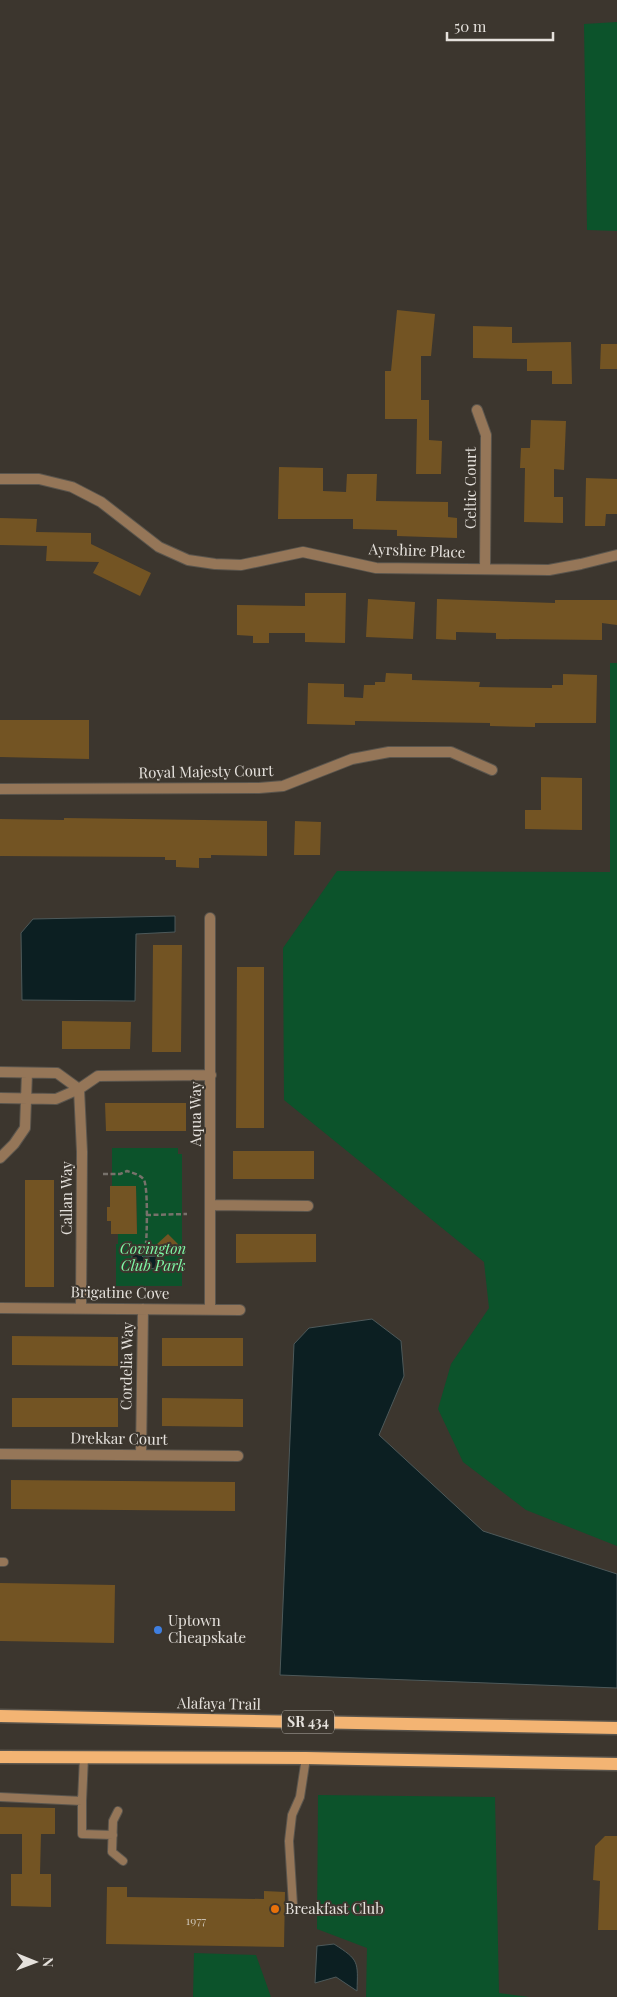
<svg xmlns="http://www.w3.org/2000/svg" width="617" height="1997" viewBox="0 0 617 1997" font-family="'Playfair Display',serif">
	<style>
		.green { fill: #0c532b }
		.water { fill: #0c1f22; stroke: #4d595a }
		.building { fill: #735423 }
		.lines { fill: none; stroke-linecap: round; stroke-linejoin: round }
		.lane-casing { stroke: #5a554d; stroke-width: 10 }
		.street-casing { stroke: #5a554d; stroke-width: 12 }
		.primary-casing { stroke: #5a554d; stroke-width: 15 }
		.path { stroke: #77726b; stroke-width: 2.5; stroke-dasharray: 5 2.5; stroke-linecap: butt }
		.lane { stroke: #957658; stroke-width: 8 }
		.street { stroke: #957658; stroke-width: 10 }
		.primary { stroke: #f3b473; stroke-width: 12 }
		.shop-dot { fill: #3f7fe0; stroke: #3c362e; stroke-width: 2 }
		.food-dot { fill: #e8710a; stroke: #3c362e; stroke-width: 2 }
		.labels { text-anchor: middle; stroke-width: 4; stroke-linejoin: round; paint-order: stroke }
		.number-label { font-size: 12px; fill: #c8beae }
		.shield { fill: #3c362e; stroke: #b2aea8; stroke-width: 1 }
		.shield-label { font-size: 14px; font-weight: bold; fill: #e5e1dc }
		.street-label { font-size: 15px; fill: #e5e1dc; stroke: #3c362e }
		.park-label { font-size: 15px; font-style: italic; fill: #7ef8a6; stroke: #3c362e }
		.poi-label { font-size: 15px; fill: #e5e1dc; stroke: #3c362e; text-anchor: start }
	</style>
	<rect width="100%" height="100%" fill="#3c362e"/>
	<path class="green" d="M617,22V231L587,230L584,24Z
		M610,663H617V1546L526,1510L463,1462L438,1409L451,1364L489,1308L484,1262L284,1100L283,948L337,871L610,872Z
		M112,1148H178V1154H182V1286H116V1244H118V1234H137L136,1186H112Z
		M318,1795L495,1797L499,1993L529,1997H366L367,1948L317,1929Z
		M194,1953L256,1955L271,1997H193Z"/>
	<path class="water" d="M175,916V932L136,934L135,1001L22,1000L21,933L33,919Z
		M135,1254H140L143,1257L157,1256L159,1264L156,1268L140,1270L132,1262V1255Z
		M372,1319L401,1341L404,1376L379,1435L483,1531L617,1574V1688L280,1675L294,1344L309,1328Z
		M334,1944C359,1960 358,1961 357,1991L336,1977L315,1983L317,1946Z"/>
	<path class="building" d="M397,310L435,314L431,356H421V400H429V440L442,441L441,474H416L417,419H385V371H391Z
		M473,326L512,327V343L571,342L572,384H552V371H527V359L473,358Z
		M601,344H617V369H600Z
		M531,420L566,421L564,470L554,469V497H563V523L524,522L525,468H520L521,448H530Z
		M279,467L323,468V491L346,492L347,474H377L376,501L448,502V517L457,518V538L397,536V530L353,529V519H278Z
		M586,478L617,479V514H606L605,526H585Z
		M0,518L37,519L36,532L91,533V544L151,573L140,596L93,573L99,562L46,561L47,546L0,545Z
		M305,593H346L345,643L305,642V633H269V643H253V636L237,635V605L305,606Z
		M368,599L415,602L413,639L366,637Z
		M437,599L555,603V600H617V625L602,623V640L496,639V633L456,632V640L436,639Z
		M386,673L412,674V680L480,682L479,687L552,688V685H563V674L597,675L596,723H535V727L490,726V723L423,722L355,721V725L307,724L308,683L344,684V697L363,698L364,685H375V682H385Z
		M0,720H89V759L0,757Z
		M541,777L582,778V830L525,829V810H541Z
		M64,818L267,821V856L211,855V858H199V868L176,867V860H165V857L0,856V819L64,820Z
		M295,821L321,822L320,855H294Z
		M153,945H182L181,1052H152Z
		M237,967H264V1128H236Z
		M62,1021L131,1022L130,1049H62Z
		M105,1103H186V1131H106Z
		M233,1151H314V1179H233Z
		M25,1180H54V1287H25Z
		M110,1186H136L137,1234H111V1221H107V1207H110Z
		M168,1234L178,1244L167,1255L157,1244Z
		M236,1234H316V1262L236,1263Z
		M12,1336L118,1337V1366L12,1365Z
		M162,1338H243V1366H162Z
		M12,1398H118V1427H12Z
		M162,1398L243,1399V1427L162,1426Z
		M11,1480L235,1482V1511L11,1509Z
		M0,1583L115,1585L114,1643L0,1641Z
		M0,1807L55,1808V1834H41L40,1874H51V1907L11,1906V1874H22V1834H0Z
		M605,1836H617V1930H598L600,1881L593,1880L595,1846Z
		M107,1887H127V1897L264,1899V1891L285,1892L284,1947L106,1944Z"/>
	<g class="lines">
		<g class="lane-casing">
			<path id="lane" d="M0,1562H4
				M0,1797L82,1801L84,1757
				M82,1801V1834L113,1835
				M118,1811L113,1821L112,1852L123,1861
				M293,1905L289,1841L292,1815L300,1797L306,1758"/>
		</g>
		<g class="street-casing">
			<path id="street" d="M477,410L486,435L485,568
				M0,479H39L72,487L101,502L159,547L188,560L215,564L241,565L303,552L376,568L549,570L581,564L617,555
				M0,789L259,788L283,786L352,759L389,752H451L492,770
				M210,918V1309
				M0,1072L57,1073L79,1089
				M79,1089L82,1152L81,1308
				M0,1098L56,1099L79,1089L98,1076L211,1075
				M0,1158L14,1144L25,1128L27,1073
				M211,1205L308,1206
				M0,1308L240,1310
				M0,1454L238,1456
				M141,1454L143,1309"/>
		</g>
		<g class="primary-casing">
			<path id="primary" d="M0,1716L617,1728
				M0,1757L306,1758L617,1764"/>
		</g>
		<path class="path" d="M103,1174H120L127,1171C133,1173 141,1175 144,1180C148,1187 147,1234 146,1243
			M146,1215L187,1214"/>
		<use href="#lane" class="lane"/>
		<use href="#street" class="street"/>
		<use href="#primary" class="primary"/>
	</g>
	<circle class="shop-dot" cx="158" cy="1630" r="5"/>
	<circle class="food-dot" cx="275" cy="1909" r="5"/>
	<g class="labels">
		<g class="number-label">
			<text x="196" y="1925">1977</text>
		</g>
		<rect class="shield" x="282" y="1710.5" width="52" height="23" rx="4"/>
		<g class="shield-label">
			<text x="308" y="1727">SR 434</text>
		</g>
		<g class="street-label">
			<text transform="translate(471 488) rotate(-90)" y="5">Celtic Court</text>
			<text transform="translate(417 551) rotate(2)" y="5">Ayrshire Place</text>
			<text transform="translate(206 772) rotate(-1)" y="5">Royal Majesty Court</text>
			<text transform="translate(196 1114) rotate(-90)" y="5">Aqua Way</text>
			<text transform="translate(67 1198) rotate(-90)" y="5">Callan Way</text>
			<text transform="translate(120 1293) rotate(1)" y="5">Brigatine Cove</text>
			<text transform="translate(127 1366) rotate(-89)" y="5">Cordelia Way</text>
			<text transform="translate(119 1439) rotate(1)" y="5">Drekkar Court</text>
			<text transform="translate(219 1704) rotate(1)" y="5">Alafaya Trail</text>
		</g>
		<g class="park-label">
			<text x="153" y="1254">Covington<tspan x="153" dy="17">Club Park</tspan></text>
		</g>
		<g class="poi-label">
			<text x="168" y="1626">Uptown<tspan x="168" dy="17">Cheapskate</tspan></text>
			<text x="285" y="1914">Breakfast Club</text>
		</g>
	</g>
	<g transform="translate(35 1962) rotate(91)" stroke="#3c362e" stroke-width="4" paint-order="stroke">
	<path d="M0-4L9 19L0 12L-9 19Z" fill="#e5e1dc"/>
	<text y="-8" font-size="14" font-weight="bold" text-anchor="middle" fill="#e5e1dc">N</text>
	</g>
	<path d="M447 32v8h106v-8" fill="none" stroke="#e5e1dc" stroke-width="2.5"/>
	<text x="454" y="32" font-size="15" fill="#e5e1dc" stroke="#3c362e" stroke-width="4" paint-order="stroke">50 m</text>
</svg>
